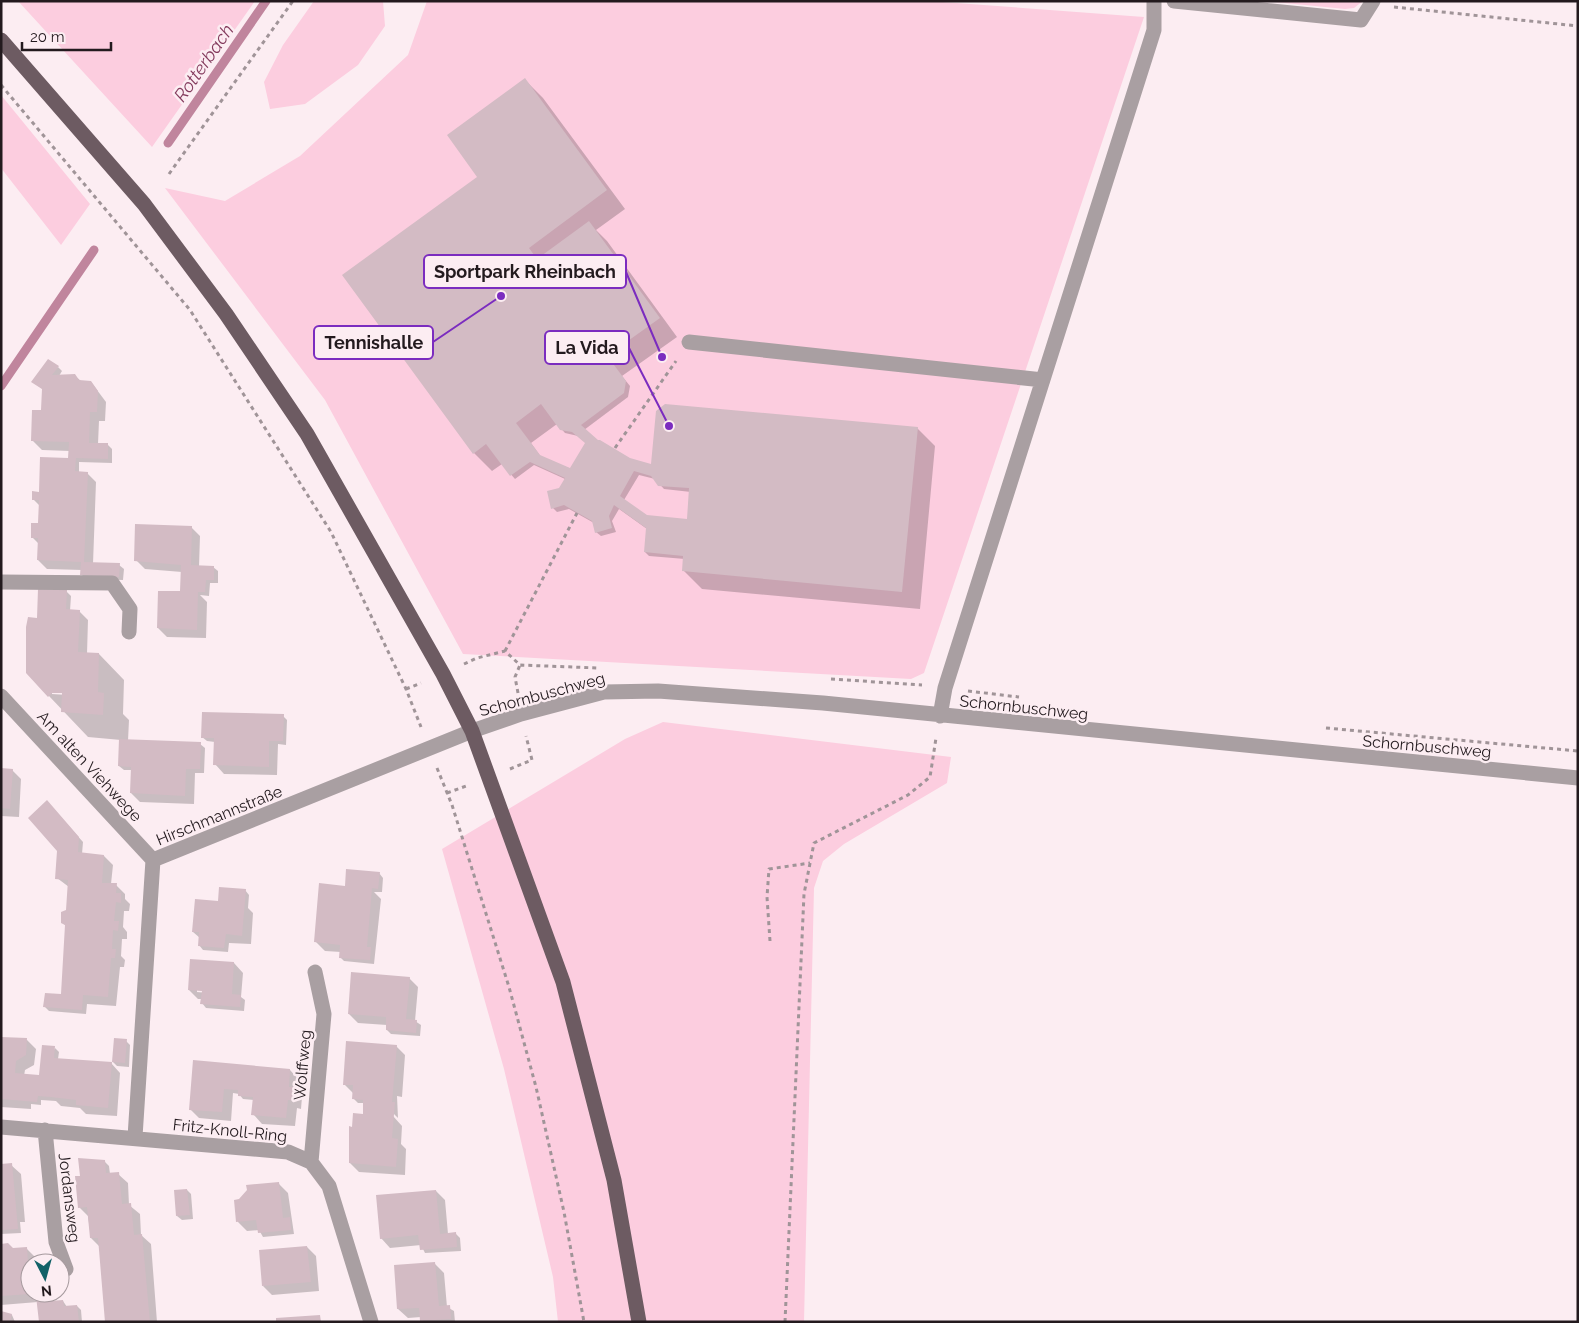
<svg xmlns="http://www.w3.org/2000/svg" width="1579" height="1323" viewBox="0 0 1579 1323" font-family="Raleway,sans-serif">
	<style>
		.green { fill: #fccddf }
		.shadow { fill: #0003; fill-rule: evenodd }
		.lines { fill: none; stroke-linecap: round; stroke-linejoin: round }
		.stream { stroke: #c0859d; stroke-width: 9 }
		.building { fill: #d3bbc4; fill-rule: evenodd }
		.path { stroke: #a09498; stroke-width: 3; stroke-dasharray: 4 4; stroke-linecap: butt }
		.minor { stroke: #a99fa2; stroke-width: 15 }
		.major { stroke: #6d5b62; stroke-width: 15 }
		.labels { text-anchor: middle; stroke-width: 5; stroke-linejoin: round; paint-order: stroke }
		.street-label { font-size: 16px; fill: #231a1e; stroke: #fcedf2 }
		.water-label { font-size: 18px; font-style: italic; fill: #843b5d; stroke: #fcedf2 }
		.leader { fill: none; stroke: #7b2cbf; stroke-width: 2 }
		.callout-dot { fill: #7b2cbf; stroke: #fcedf2; stroke-width: 2 }
		.callout { fill: #fcedf2; stroke: #7b2cbf; stroke-width: 2 }
		.callout-label { font-size: 18px; text-anchor: middle; font-weight: bold; fill: #231a1e }
	</style>
	<rect width="100%" height="100%" fill="#fcedf2"/>
	<path class="green" d="M18,1H255L152,147Z
		M314,1H383L385,26L358,65L305,104L270,109L264,82L283,45Z
		M427,1H929L1144,17L924,673L911,679L463,654L325,400L165,188L225,201L300,156L408,55Z
		M1266,1H1363L1354,8L1345,9Z
		M1,95L90,204L61,245L1,168Z
		M663,722L951,757L947,783L844,844L823,861L814,888L804,1322H558L553,1277L504,1069L442,849L625,739Z"/>
	<path class="shadow" d="M525,80L543,98L625,209L596,230L607,241L677,337L622,376L630,386L628,397L584,430L598,442L629,459L652,466L917,428L935,446L920,609L702,589L684,571L685,559L649,556L645,552L647,529L619,509L612,521L616,532L601,536L596,532L594,523L569,509L557,512L553,508L565,479L534,465L515,479L502,464L492,471L474,453L344,275L479,177ZM557,424L565,433L578,436L586,443L571,469L541,457L531,443ZM639,475L655,479L664,489L691,492L688,522L647,517L624,500Z
		M58,367L62,371L59,376L74,375L81,381L91,382L106,402L105,421H99L98,444L108,445L112,449V463L79,462V473H87L96,482L93,564L119,565L124,569L123,580L86,579L82,575V570L47,569L38,560L39,544L32,537L39,524L40,506L33,499L70,459V451L42,450L33,441L42,412L44,390L33,382Z
		M191,527L200,536L199,567H213L218,571V583H210L209,596L200,595L207,602L206,638L167,637L158,628L183,593L182,572L145,569L136,560Z
		M66,591L71,596L70,611H79L88,620L87,654H99L124,680L123,714L129,720L128,741L200,744L205,748L204,773H195L194,804L140,802L131,793L132,770H124L119,766L121,740L88,737L49,696L39,619ZM52,691L68,692V695L52,694Z
		M283,716L287,720L286,745L278,744L277,775L224,774L215,764V742L207,741L202,737Z
		M1,769L12,770L21,779L19,817L1,816Z
		M51,806L83,842L82,854L104,856L113,865L111,884L116,885L125,894V899L130,904L129,911H124L123,927L127,932V939H122L121,956L125,960L124,967H120L116,1006L87,1004L86,1014L49,1011L45,1007L65,995L66,926L62,922L67,911L69,887L57,878L59,850Z
		M379,873L383,878L382,892H374L381,899L374,964L344,961L340,957L341,952L325,951L316,942L346,887Z
		M245,890L249,895L248,908L253,913L251,944L229,943L228,952L203,950L199,945L200,938L193,932L219,902Z
		M191,960L234,963L243,973L241,997L245,1000L244,1011L206,1008L202,1003V999H198L189,990ZM197,990L208,991V993L197,992Z
		M409,978L418,987L415,1021L421,1025L420,1036L391,1034L387,1030V1025L358,1023L349,1014Z
		M1,1038L27,1040L36,1049L34,1065L25,1070L24,1076L41,1077L55,1048L59,1052L58,1059L111,1063L120,1073L117,1116L86,1114L80,1108L61,1106L56,1101L41,1100V1105L31,1104V1109L1,1107Z
		M126,1041L130,1045L129,1067L117,1066L113,1062Z
		M396,1046L405,1055L402,1097L397,1096L398,1118L393,1113V1116L402,1126L401,1144L406,1149L405,1175L359,1172L350,1163L353,1128L364,1115V1103H358L353,1098L354,1094L344,1084Z
		M194,1061L290,1070L299,1080L298,1093L302,1097L301,1109L297,1108L295,1126L262,1124L253,1114L254,1100L243,1099L239,1094L233,1093L231,1121L199,1118L190,1109Z
		M105,1162L109,1166L110,1174H118L128,1183L129,1205L140,1214L141,1235L151,1244L157,1322H107L100,1247L91,1238L88,1216L79,1207L81,1177Z
		M11,1165L21,1174L25,1222H20L21,1233L1,1234V1166Z
		M279,1184L288,1193L294,1234L263,1237L259,1230L247,1231L238,1222L236,1201Z
		M187,1190L191,1194L193,1219L182,1220L177,1216Z
		M436,1191L445,1200L448,1234H456L460,1238L461,1251L425,1253L421,1245L390,1248L381,1238Z
		M1,1246L13,1250L27,1249L36,1258V1263H30V1293H39V1297L49,1296L53,1302L63,1301L67,1307L77,1306L81,1310L82,1322H40L38,1302L1,1305Z
		M307,1247L316,1256L319,1291L272,1295L263,1286Z
		M435,1264L444,1273L447,1307L454,1311L455,1322H423L421,1317L408,1318L398,1309Z
		M1,1312L12,1315L15,1322H1Z"/>
	<g class="lines">
		<path class="stream" d="M168,143L266,1
			M1,386L94,250"/>
	</g>
	<path class="building" d="M525,78L607,190L529,248L537,259L589,221L660,318L625,343L631,352L614,365L626,381L624,393L581,425L598,440H600L630,458L651,464L656,411L665,404L918,427L902,592L682,571L683,556L644,552L646,528L614,505L609,516L612,528L595,533L592,521L564,505L551,509L547,491L559,488L565,478L530,462L510,476L486,444L473,454L342,275L477,177L447,135ZM541,404L560,430L572,432L585,443L570,468L540,455L516,423ZM634,471L651,476L658,486L689,488L687,519L647,515L620,496Z
		M48,359L59,366L52,375L75,374L79,380L91,381L98,391L97,412H90L89,443H108V459L76,458L75,471L88,472L84,562L120,563L119,577L80,575L81,562L37,560L38,538H31V523H38L39,500H32V491L39,492L40,457L68,458L69,442L31,441L32,410H41L42,389L31,382Z
		M135,524L192,526L191,565L214,566V580H206L205,592H198L197,630L157,628L158,591H180L181,565L134,561Z
		M38,589L67,590L66,609L80,610L78,652L99,653L98,692L104,693L103,715L61,712L62,693H52L48,697L26,673V627L28,617L37,618Z
		M202,712L284,714L283,741H269V767L213,765L214,738H201Z
		M119,739L201,742L200,769H186L185,796L130,793L131,767L118,766Z
		M1,768L13,769L10,809L1,808Z
		M47,800L79,837L78,852L104,855L102,883H117L116,893H121V903L116,902L114,921H119L118,931L113,930L112,949H116L115,958H111L108,997L83,995L82,1010L43,1007L45,993L61,994L65,925L61,923V912L66,910L68,880L55,879L57,851L28,818Z
		M346,869L380,872L378,889L372,888L367,947H371L370,960L339,958L340,945L314,942L319,883L345,886Z
		M219,887L246,889L242,936L226,934L224,948L198,946L199,932H192L195,899L218,901Z
		M190,959L234,962L232,994L241,995L240,1007L200,1004L202,991L188,990Z
		M351,972L410,977L406,1019L417,1020L416,1033L386,1030V1017L348,1014Z
		M1,1037L27,1038L26,1055L16,1061L15,1073L39,1075L42,1045L55,1046L54,1058L112,1062L114,1038L127,1039L125,1063L112,1062L108,1108L76,1105V1100L51,1097L38,1096L37,1102L1,1099Z
		M346,1041L397,1045L392,1102H395L392,1138L398,1139L396,1167L349,1163V1126L352,1127L353,1113L363,1114V1100L352,1099L353,1085H343Z
		M193,1060L290,1069L289,1087H294L293,1100H288L286,1118L251,1115L253,1097L238,1096V1090L224,1089L222,1112L189,1110Z
		M78,1158L105,1160L106,1173L119,1172L122,1204L131,1203L134,1235L142,1234L150,1322H105L98,1238H90L87,1207L78,1208L75,1176H80Z
		M12,1163L18,1229L1,1230V1164Z
		M279,1182L283,1218L290,1217L291,1230L258,1233L256,1220L236,1222L234,1200L239,1199L247,1190L246,1185Z
		M187,1189L190,1215L176,1216L174,1190Z
		M436,1190L440,1234L456,1232L457,1247L420,1250L418,1235L380,1239L376,1195Z
		M8,1243L13,1248L27,1247L30,1294L1,1296V1244Z
		M307,1246L311,1282L262,1286L259,1250Z
		M435,1262L439,1306L450,1305L451,1319L420,1321L419,1308L397,1309L394,1265Z
		M49,1295L50,1301L63,1300L64,1306L77,1305L79,1322H39L36,1296Z
		M1,1311L12,1314L10,1322H1Z
		M320,1315L321,1322H276V1318Z"/>
	<g class="lines">
		<path class="path" d="M1394,7L1578,26
			M1,85L190,310L331,532L406,689L421,727
			M169,174L293,1
			M615,448L676,361
			M505,651L577,513
			M464,664L477,658L505,651L520,665L598,668
			M831,679L922,685
			M406,689L421,683
			M968,691L1019,697
			M518,693L515,677L520,665
			M1326,728L1578,751
			M437,768L452,805L509,987L536,1087L564,1212L584,1322
			M510,769L532,760L526,736
			M447,793L469,785
			M770,941L767,897L769,869L810,863
			M785,1322L804,894L814,843L908,795L930,777L936,738"/>
		<path class="minor" d="M1174,1L1361,20L1373,1
			M689,342L1043,380
			M1,582L112,583L130,609L129,632
			M1,696L153,860
			M940,716L945,688L1154,30V1
			M153,860L472,731L521,714L604,692L658,691L823,703L1578,778
			M1,1127L288,1152L311,1162L329,1186L371,1322
			M45,1130L56,1242L66,1269
			M135,1137L153,860
			M311,1162L324,1014L315,972"/>
		<path class="major" d="M1,40L144,204L226,314L307,434L443,674L472,731L563,982L614,1180L639,1322"/>
	</g>
	<g class="labels">
		<g class="street-label">
			<text transform="translate(542 694) rotate(-15)" y="6">Schornbuschweg</text>
			<text transform="translate(1024 707) rotate(6)" y="6">Schornbuschweg</text>
			<text transform="translate(1427 746) rotate(5)" y="6">Schornbuschweg</text>
			<text transform="translate(90 766) rotate(47)" y="6">Am alten Viehwege</text>
			<text transform="translate(219 815) rotate(-22)" y="6">Hirschmannstraße</text>
			<text transform="translate(302 1065) rotate(-85)" y="6">Wolffweg</text>
			<text transform="translate(230 1130) rotate(6)" y="6">Fritz-Knoll-Ring</text>
			<text transform="translate(70 1198) rotate(83)" y="6">Jordansweg</text>
		</g>
		<g class="water-label">
			<text transform="translate(204 63) rotate(-55)" y="6">Rotterbach</text>
		</g>
	</g>
	<path class="leader" d="M662 357L626 272M501 296L433 342M669 426L629 348"/>
	<g class="callout-dot">
		<circle cx="662" cy="357" r="5"/>
		<circle cx="501" cy="296" r="5"/>
		<circle cx="669" cy="426" r="5"/>
	</g>
	<g class="callout">
		<rect x="424" y="255" width="202" height="33" rx="5"/>
		<rect x="314" y="326" width="119" height="33" rx="5"/>
		<rect x="545" y="331" width="84" height="33" rx="5"/>
	</g>
	<g class="callout-label">
		<text x="525" y="278">Sportpark Rheinbach</text>
		<text x="374" y="349">Tennishalle</text>
		<text x="587" y="354">La Vida</text>
	</g>
	<rect width="1579" height="1323" fill="none" stroke="#231a1e" stroke-width="5"/>
	<g transform="translate(45 1278) rotate(174)"><circle r="24" fill="#fcedf2" stroke="#a5999d"/>
	<path d="M0-4L9 19L0 12L-9 19Z" fill="#126268"/>
	<text y="-8" font-size="14" font-weight="bold" text-anchor="middle" fill="#231a1e">N</text>
	</g>
	<path d="M22 42v8h89v-8" fill="none" stroke="#231a1e" stroke-width="2.5"/>
	<text x="30" y="42" font-size="15" fill="#231a1e" stroke="#fcedf2" stroke-width="4" paint-order="stroke">20 m</text>
</svg>
